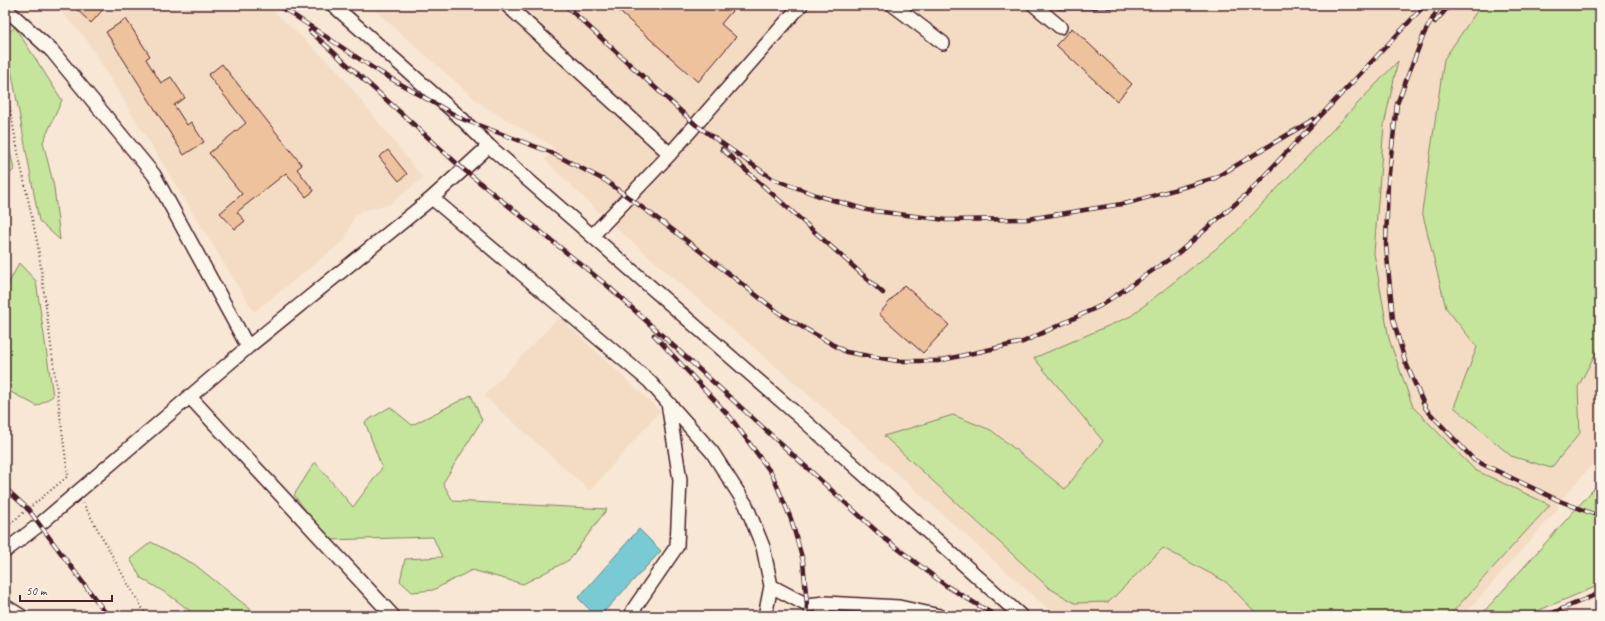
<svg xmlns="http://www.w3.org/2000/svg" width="1605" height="621" viewBox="0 0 1605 621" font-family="Caveat,sans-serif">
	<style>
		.built { fill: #f4dcc4 }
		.green { fill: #c5e49c; stroke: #888264 }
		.water { fill: #7acad3; stroke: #678690 }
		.building { fill: #edc29d; stroke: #4a1f2b }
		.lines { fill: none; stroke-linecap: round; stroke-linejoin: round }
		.minor-casing { stroke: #4a1f2b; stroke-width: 16 }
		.path { stroke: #4a1f2b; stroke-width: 2; stroke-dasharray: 1 3; stroke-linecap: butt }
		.minor { stroke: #fbf7ec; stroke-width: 13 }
		.rail-casing { stroke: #4a1f2b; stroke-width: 4.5 }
		.rail { stroke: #fbf7ec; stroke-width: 3; stroke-dasharray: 9; stroke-linecap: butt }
	</style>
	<rect width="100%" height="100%" fill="#f7e7d4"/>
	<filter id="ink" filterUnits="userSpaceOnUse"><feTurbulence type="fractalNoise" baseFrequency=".025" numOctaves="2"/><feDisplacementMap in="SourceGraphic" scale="8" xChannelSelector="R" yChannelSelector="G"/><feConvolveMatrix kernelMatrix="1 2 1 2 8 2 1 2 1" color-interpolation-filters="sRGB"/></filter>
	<g filter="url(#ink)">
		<path class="built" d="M55,5H267L336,69L423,178L390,204L362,211L354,217L345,240L254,312L86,39Z
			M369,5H1600V456L1557,504L1559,508L1463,616H1056L827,411L607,220L545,160L554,147L483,106Z
			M559,317L660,411L590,491L484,396Z"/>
		<path class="green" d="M1481,5H1600V345L1578,387L1580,433L1551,468L1511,456L1454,407L1477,347L1446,308L1422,211L1444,59Z
			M15,27L62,100L43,142L54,187L60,240L39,221L5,36Z
			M1398,61L1384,125L1374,253L1389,339L1413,407L1475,470L1550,505L1449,616H1259L1226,582L1163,548L1109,602L1075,603L1049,588L884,436L953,415L991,430L1065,489L1103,441L1034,358L1131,316L1232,236Z
			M5,126L14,170L5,178Z
			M19,263L36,281L53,396L37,406L5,389V291Z
			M471,395L482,420L443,483L453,501L607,509L569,560L523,584L472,570L433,590L412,592L400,581L405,559L442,557L433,537L328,540L294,495L315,462L353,507L382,468L365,422L390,407L412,425Z
			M1600,482V585L1525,616H1480Z
			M151,542L194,564L259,616H197L169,595L141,578L130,559Z"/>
		<path class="water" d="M639,529L661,551L600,616H596L578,598Z"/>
		<path class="building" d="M72,5H107L91,23Z
			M612,5H737L721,24L736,37L698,82Z
			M126,19L150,56L146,59L161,83L171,77L185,98L174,105L187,125L191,122L204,142L184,155L106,32Z
			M1072,28L1132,84L1117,101L1056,45Z
			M222,64L302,165L297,169L314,191L306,197L286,173L237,212L245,221L235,229L220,213L242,194L209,153L246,123L208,75Z
			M388,150L407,174L399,181L379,157Z
			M904,285L949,325L923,353L879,314Z"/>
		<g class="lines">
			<g class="minor-casing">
				<path id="minor" d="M333,5L462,119L489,146
					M507,5L670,154L801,5
					M893,5L943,43
					M1034,5L1060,27
					M5,8L52,51L154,175L248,347
					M432,198L649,381L712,452L746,505L763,547L771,586L765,616
					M592,236L670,154
					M189,396L393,616
					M5,551L39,525L248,347L432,198L489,146L809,425L1021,616
					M771,586L807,605L825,603L899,607L940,616
					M5,606L21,616
					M632,616L633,610L677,546L680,480L668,403
					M822,616L825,603"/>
			</g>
			<path class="path" d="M5,83L18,152L38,246L68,476L5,528
				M83,503L129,586L147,616"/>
			<use href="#minor" class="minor"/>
			<g class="rail-casing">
				<path id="rail" d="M275,5L289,12
					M565,5L696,125L773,179L819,196L867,210L946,220L1028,219L1128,203L1215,178L1314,119
					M1044,5L1063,8L1175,5
					M1440,5L1424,34L1397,104L1388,182L1386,245L1393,319L1405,361L1426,409L1474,460L1560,501L1596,515H1600
					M286,10L376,70L462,119L550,152L606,181L673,230L783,316L846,352L898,361H938L1023,342L1100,306L1177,254L1248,193L1425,5
					M1435,22L1450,5
					M310,31L463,169L609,287L884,538L945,585L996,616
					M722,149L883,293
					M654,335L731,418L772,474L791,519L803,561L807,605L806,616
					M5,488L28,509L108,616
					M1545,616L1600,593"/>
			</g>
			<use href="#rail" class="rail"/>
		</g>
	</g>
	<rect width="1605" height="621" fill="none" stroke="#fbf7ec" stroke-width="20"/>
	<rect x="10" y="10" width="1585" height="601" fill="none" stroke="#4a1f2b" stroke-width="1.5" filter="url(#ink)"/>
	<path d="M20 595v6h92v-6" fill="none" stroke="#4a1f2b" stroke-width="2"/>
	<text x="26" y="595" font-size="12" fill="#4a1f2b" stroke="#fbf7ec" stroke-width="3" paint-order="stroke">50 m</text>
</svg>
